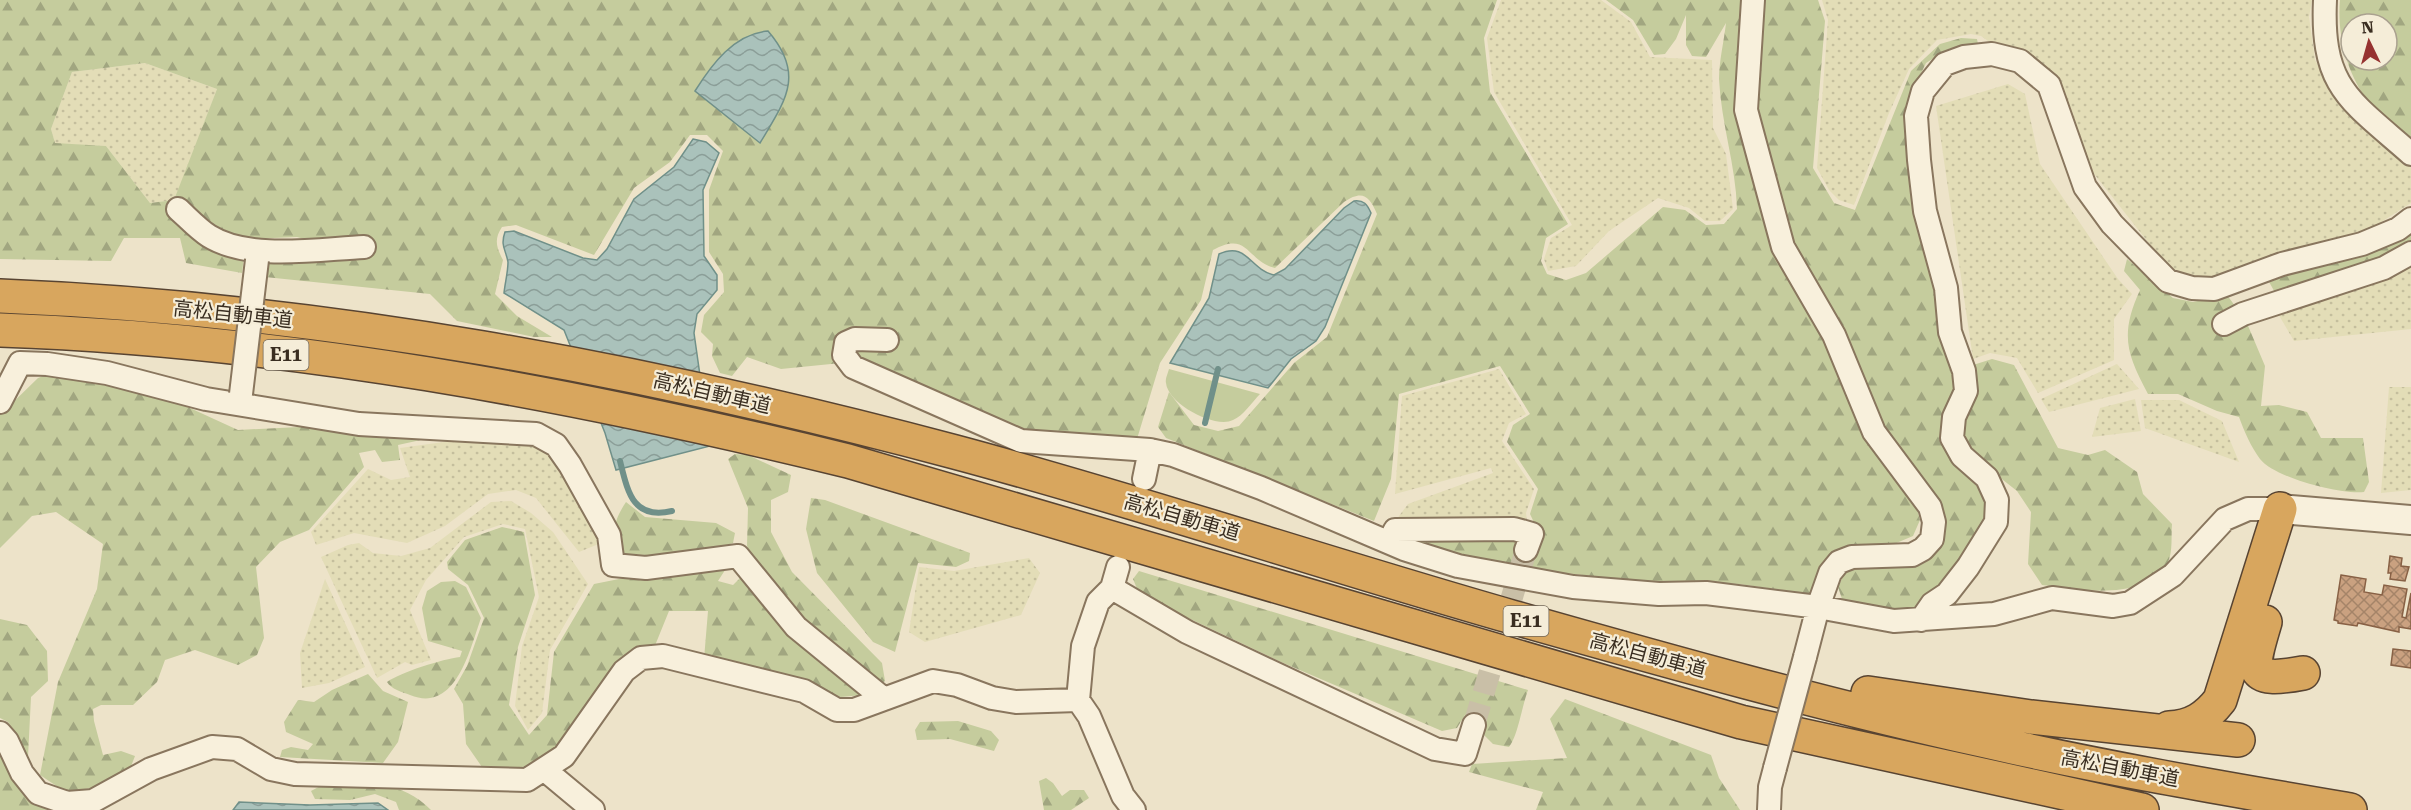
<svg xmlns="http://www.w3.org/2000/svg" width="2411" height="810" viewBox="0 0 2411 810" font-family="'Roboto Serif','Noto Sans JP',serif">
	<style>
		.farmland { fill: url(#farmland-dots) }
		.grass { fill: #c5cc9d }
		.forest { fill: url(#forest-firs); fill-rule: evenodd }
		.water { fill: url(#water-waves); stroke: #709089; stroke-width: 1.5 }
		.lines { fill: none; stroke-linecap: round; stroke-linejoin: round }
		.stream { stroke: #709089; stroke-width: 6 }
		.building { fill: url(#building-cross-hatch); stroke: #886145; stroke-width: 1.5 }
		.minor-tunnel { stroke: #c9bfa7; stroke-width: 22; stroke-dasharray: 22 11; stroke-linecap: butt }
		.minor-casing { stroke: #89765e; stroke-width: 26 }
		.tertiary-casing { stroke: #89765e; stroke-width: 32 }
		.motorway-casing { stroke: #584432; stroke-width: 36 }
		.minor { stroke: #f8f0dc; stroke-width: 22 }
		.tertiary { stroke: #f8f0dc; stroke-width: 28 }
		.motorway { stroke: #d8a65e; stroke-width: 33 }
		.minor-bridge-casing { stroke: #89765e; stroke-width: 26; stroke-linecap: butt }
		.minor-bridge { stroke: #f8f0dc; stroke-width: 22 }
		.labels { text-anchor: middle; stroke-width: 4.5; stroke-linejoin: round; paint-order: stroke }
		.shield { fill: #f5edd8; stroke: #726758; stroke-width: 1.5 }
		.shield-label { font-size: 18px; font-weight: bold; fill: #3a2e21 }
		.street-label { font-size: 20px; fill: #3a2e21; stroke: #f5edd8 }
	</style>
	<defs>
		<pattern id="farmland-dots" width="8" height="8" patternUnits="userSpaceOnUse" patternTransform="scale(1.5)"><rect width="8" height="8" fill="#e3ddb7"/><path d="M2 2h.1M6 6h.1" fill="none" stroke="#c4be9d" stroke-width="1.8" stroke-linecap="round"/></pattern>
		<pattern id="forest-firs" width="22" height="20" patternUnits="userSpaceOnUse" patternTransform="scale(1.5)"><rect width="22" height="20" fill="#c5cc9d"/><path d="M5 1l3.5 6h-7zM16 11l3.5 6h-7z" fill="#a1a680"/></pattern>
		<pattern id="water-waves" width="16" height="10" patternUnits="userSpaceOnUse" patternTransform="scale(1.5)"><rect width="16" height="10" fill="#aac2bb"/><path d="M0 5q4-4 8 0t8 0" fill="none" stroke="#8b9e98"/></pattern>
		<pattern id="building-cross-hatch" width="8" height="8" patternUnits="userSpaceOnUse" patternTransform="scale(1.5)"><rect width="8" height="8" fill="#caa180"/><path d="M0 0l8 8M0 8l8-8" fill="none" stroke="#a58468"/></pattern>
	</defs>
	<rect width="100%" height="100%" fill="#ede3c9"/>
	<path class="farmland" d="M1501,0H1601L1631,22L1650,57L1712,60L1713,128L1726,154L1733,209L1720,221H1705L1689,208L1658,198L1609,231L1576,266L1548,271L1544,259L1551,238L1572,225L1494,92L1487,38Z
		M1822,0H2312L2309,17L2315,60L2336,97L2411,165V203L2364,233L2293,250L2210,278L2189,277L2171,271L2087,165L2055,75L2034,56L1998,48L1981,36L1971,34L1937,40L1909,69L1889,113L1854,205L1839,200L1829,190L1817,168L1828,20Z
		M145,63L217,89L175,200L150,203L106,146L55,144L51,129L72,72Z
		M2008,84L2025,94L2040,164L2118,279L2132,294L2114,319V360L2038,393L2017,358L1990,353L1973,359L1936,106Z
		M2411,265V329L2294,341L2277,312Z
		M2117,364L2139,389L2049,412L2041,399Z
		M1499,369L1526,414L1509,423L1502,441L1534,489L1526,513L1527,521L1401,520L1399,516L1408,504L1493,473L1491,468L1395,494L1402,396Z
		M2389,387H2411V490L2381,493Z
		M2135,399L2141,431L2092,437L2100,408Z
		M2141,400H2179L2222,421L2239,462L2145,428Z
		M451,441L530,444L549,451L601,543L579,552L536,498L516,490L488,494L445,526L407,543L354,533L316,545L311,532L368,469L391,480L410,477L400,448Z
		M511,501L531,513L553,532L588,584L550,650L542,713L528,730L515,706L522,646L539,597L525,529L503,524L464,537L426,580L410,610L431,660L412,665L405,662L377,678L321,557L348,545L359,543L373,553L401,556L430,548L491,502Z
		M1029,558L1040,573L1021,615L925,642L909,632L919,567L954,571Z
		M325,579L365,667L329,683L302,688L300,653Z"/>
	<path class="grass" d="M1169,369L1260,394C1252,402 1243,416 1233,420C1215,429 1168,404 1166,383C1165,379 1168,373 1169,369Z"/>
	<path class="forest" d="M0,0H1497L1484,38L1490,92L1568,224L1546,238L1541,261L1547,274L1566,280L1586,273L1663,207L1685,210L1706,225L1724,224L1737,209C1736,166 1721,123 1719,79C1719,61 1724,41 1726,23L1706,57L1692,56L1686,45V15L1676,39L1665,54L1654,55L1633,20L1606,0H1744L1775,251L1915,502L1920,520L1913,536L1894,544L1857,546L1836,554L1821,566L1811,594L1739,584L1634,581L1531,569L1493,563L1420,544L1422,537L1538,531L1530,514L1538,489L1507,442L1513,425L1530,414L1500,366L1399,394L1391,479L1374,521L1166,438L1158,427L1169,392L1194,425L1218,431L1239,426L1294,363L1327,337L1377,214C1369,195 1362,190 1344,202L1275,268C1246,261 1249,230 1213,250L1201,300L1160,363L1137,439L1046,436L1009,428L841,363L781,369L747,357L732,376L720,373L712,356L713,344L701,332L704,315L724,292L723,274L709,252V190L723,151L707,135H690L670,162L634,188L594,255L516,225L502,227C494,239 496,247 503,260L495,294L517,316L552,337H534L457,321L430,294L265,277L267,257L312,241L297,237L246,239L242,273L186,263L180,238H124L111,261L0,259ZM145,63L217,89L174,200L150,203L106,146L55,143L51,129L72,72Z
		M1760,0H1818L1825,21L1813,168L1834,203L1855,210L1911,71L1940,44L1961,38L1977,39L1978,44L1948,49L1926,63L1909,98L1906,153L1917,224L1933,284L1941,335L1954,365L1957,388L1941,432L1950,457L1986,496L1989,519L1955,569L1917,609L1876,610L1842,599L1838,587L1846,570L1865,566L1917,565L1936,548L1945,530L1940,506L1882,429L1791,240L1755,108Z
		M2340,0H2411V137C2397,125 2376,113 2365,97C2346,70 2337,33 2340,0ZM2351,24H2387V60H2351Z
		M2411,231V245L2278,298L2268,280Z
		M2127,259L2173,298L2193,302L2227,295L2246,321L2265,366L2261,406L2279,405L2307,412L2321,438H2363L2369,482L2364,492C2341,495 2275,478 2260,459C2251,447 2244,431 2239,417L2217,411L2178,394H2148C2126,353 2120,334 2140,290L2124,271Z
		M1992,359L2014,365L2058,448L2088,455L2105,450L2137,472L2143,494L2172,524C2171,535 2173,552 2168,562C2148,602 2078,590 2042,585L2028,564L2031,512L2017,491L1984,465L1964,437L1973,365Z
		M56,371L179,403L238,430L319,426L448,434L398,445L400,460L382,462L375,450L359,453L364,467L309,530L280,542L256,567L264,638L257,655L238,665L195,650L165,660L157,682L133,705H101L93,709L94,721L103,755L121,751L135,756L128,774L99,786L67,793L40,775L58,682L97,589L103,544L56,512L32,516L0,548V415L38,378Z
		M735,454L748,455L791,475L788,492L771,500V532L792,572L882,663L885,681L879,685L805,625L761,575L747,546L748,508L728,459Z
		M811,498L825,500L970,553L969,561L956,567L918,563L895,652L873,642L817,573L806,529Z
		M626,502L645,517L716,523L735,533L733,543C701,556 659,556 625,554C610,534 613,522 626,502Z
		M502,527L524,532L535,595L518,647L509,705L529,735L547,715L554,652L594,584L629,577L727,567L718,581L733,585L744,574L862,695L841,697L704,659L708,611H669L654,648L559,753L532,765L507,770L482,767L466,744L463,704L454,689L467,666L484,618L468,585L448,569L447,562L465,540Z
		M1139,571L1528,690C1522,706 1518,736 1509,747L1493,744L1482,733V724L1465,715L1457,728L1442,731L1281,662L1146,598L1138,591L1133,579Z
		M455,581L466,587L481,618C470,649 456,714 410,695C402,692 391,689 387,682C401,672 443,659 460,657L462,651L428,641L422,608L427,591L441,582Z
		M0,619L27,625L47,651L48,681L31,697L28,757L8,722L0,718Z
		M368,674L383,691L408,702L398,742L383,763L280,757L282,750L291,747L308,750L313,744L286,732L284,722L298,700L314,702L332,690Z
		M1565,699L1711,755L1719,778L1740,810H1536L1543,792L1469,772L1472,764L1567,758L1550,719Z
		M958,721L991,731L999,740L994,751L950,739L917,740L915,730L920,722Z
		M0,741L27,792L50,810H0Z
		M1046,778L1053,783L1062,796L1070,790H1084L1089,798L1071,810H1044L1039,781Z
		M328,782C368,784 402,780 431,810H399L396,802L375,794L350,800L315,799L311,791Z"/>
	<path class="water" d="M768,31C806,75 785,101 760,143L695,91C712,64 734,34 768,31Z
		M693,139L706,142L719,153L703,190L704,256L717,275V290L697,314L694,333L710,446L616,470L605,433L564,330L504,293C505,283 508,272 508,262C506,250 500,246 505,232L514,231L583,258L597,260L607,249L634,199L674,167Z
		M1354,201C1364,200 1367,204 1371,213L1325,327L1316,341L1291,359L1268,388L1170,363L1209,298L1219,254C1247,241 1249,269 1274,275L1285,269L1344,208Z
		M239,802L310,805L378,803L388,810H233Z"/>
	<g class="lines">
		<path class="stream" d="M1205,423L1218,369
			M620,461C628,493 633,520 672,511"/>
	</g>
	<path class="building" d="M2390,556L2402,558L2401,566L2409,567L2405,581L2390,579L2391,573H2388Z
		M2341,575L2366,579L2364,592L2382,595L2384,585L2407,589L2402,617L2406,618L2411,593V629L2399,627V632L2358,623L2357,626L2338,623V621L2334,620Z
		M2393,649L2411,651V668L2391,665Z"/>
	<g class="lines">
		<path class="minor-tunnel" d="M1474,725L1526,550"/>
		<g class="minor-casing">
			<path id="minor" d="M1753,0L1746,110L1783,247L1834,335L1874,432L1930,507L1934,522L1932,539L1923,549L1912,555L1852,557L1839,562L1830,573L1818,607L1805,657
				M2325,0C2321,88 2350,100 2411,154
				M178,209C188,218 198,229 209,236C249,261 319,249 364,247
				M2224,324L2243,314L2384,268L2411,253
				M887,340L855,339L846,343L844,355L853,367L1021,441L1150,450
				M0,402L20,363L47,364L107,373L206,399L359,424L536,434L556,445L570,465L609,535L613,565L646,568L738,556L796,627L884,699L933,681L957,685L992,698L1016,702L1078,700
				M1144,479L1150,450L1173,455L1261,488L1404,549L1458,566L1573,587L1659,594L1706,593L1818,607L1894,621L1994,614L2052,598L2113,606L2130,603L2173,575L2225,519L2248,509H2280
				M1389,542L1395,530L1514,529L1532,534L1526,550
				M1118,567L1112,588L1098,602L1083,646L1078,700L1089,716L1123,796L1134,810
				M1112,588L1187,632L1435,749L1465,754L1474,725
				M1921,620L1932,604L1947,594L1968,567L1996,522L1997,500L1987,478L1962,456L1952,438L1954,417L1966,391L1964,371L1950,332L1946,288L1925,211L1919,160L1916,116L1923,91L1945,64L1964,57L1992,54L2020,61L2049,85L2085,187L2112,224L2168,281L2192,288L2214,289L2282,264L2362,244L2398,229L2411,219
				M0,733L7,741L22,773L38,793L67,803L93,801L151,769L212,747L237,749L271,769L295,774L527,780L564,756L624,671L641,658L663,656L804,691L837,710H854L884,699
				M545,770L593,810
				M1769,810L1770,787L1775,768"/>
		</g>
		<g class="tertiary-casing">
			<path id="tertiary" d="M2280,509L2411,520"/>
		</g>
		<g class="motorway-casing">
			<path id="motorway" d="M0,296C323,309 643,369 955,452C1142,502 1326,564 1512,617C1667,661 1824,705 1981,740C2103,768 2227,789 2350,810
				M0,330C286,340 570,393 848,461L1741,722L2142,810
				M2265,622C2251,669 2246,684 2303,673
				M1868,693L2031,717L2238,740
				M2169,728C2192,727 2207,717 2220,700L2280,509"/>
		</g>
		<use href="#minor" class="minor"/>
		<use href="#tertiary" class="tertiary"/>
		<use href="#motorway" class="motorway"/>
		<g class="minor-bridge-casing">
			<path id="minor-bridge" d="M241,394L257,260
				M1775,768L1805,657"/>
		</g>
		<use href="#minor-bridge" class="minor-bridge"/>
	</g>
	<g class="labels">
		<g class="shield">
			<rect x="263.5" y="340" width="45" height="30" rx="4.5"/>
			<rect x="1503.5" y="606" width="45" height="30" rx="4.5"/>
		</g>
		<g class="shield-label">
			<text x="286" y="361">E11</text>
			<text x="1526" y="627">E11</text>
		</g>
		<g class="street-label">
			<text transform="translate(233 314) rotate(6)" y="7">高松自動車道</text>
			<text transform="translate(712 393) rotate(13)" y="7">高松自動車道</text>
			<text transform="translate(1182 517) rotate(16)" y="7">高松自動車道</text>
			<text transform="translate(1648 655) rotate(15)" y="7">高松自動車道</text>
			<text transform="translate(2120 768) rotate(11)" y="7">高松自動車道</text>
		</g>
	</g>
	<g transform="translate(2369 42) rotate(355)"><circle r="28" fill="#f5edd8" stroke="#aaa18f" stroke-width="1.5"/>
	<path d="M0-4.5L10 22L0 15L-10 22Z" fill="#963230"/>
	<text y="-9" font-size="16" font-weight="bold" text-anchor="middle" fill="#3a2e21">N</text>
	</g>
</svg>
